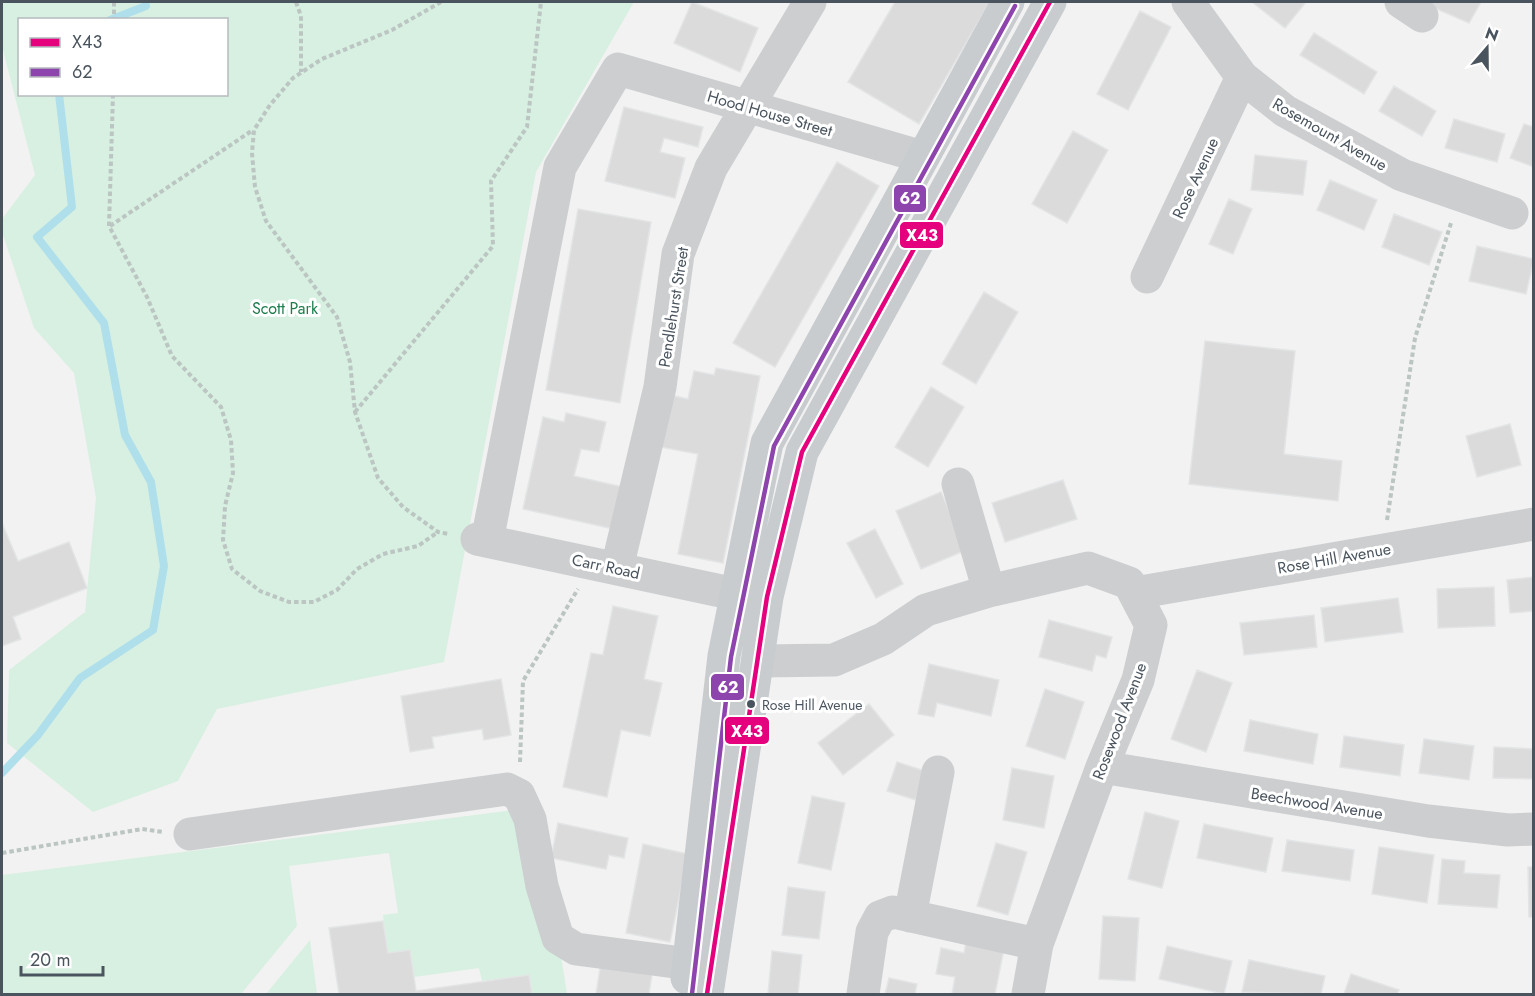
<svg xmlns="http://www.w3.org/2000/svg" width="1535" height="996" viewBox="0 0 1535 996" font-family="Jost,sans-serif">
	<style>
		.green { fill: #d8f0e1; fill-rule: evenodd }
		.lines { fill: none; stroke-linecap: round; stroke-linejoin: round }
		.stream { stroke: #afdfeb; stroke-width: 8 }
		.building { fill: #dbdbdc; stroke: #e3e4e5; stroke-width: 1.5 }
		.path { stroke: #bbc5c2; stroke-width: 4; stroke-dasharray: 4.5 3; stroke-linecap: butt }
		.minor { stroke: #ccced0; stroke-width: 33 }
		.major { stroke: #c8ccce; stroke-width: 33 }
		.bus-1-casing { stroke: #fff; stroke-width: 9 }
		.bus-2-casing { stroke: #fff; stroke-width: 9 }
		.bus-1 { stroke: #e5007d; stroke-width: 4.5 }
		.bus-2 { stroke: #8e44ad; stroke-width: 4.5 }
		.bus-dot { fill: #4a545e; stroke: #fff; stroke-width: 2 }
		.labels { text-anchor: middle; stroke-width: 6; stroke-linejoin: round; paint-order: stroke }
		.bus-label { font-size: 14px; fill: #4a545e; stroke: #fff; text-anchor: start }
		.street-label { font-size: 16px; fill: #4a545e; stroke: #fff }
		.park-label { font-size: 16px; fill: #1c7d4c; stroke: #fff }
		.line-badge { stroke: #fff; stroke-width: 2 }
		.badge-label { font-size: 16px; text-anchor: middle; font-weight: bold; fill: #fff }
	</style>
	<rect width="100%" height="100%" fill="#f2f2f2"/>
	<path class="green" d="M2,2H634L536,172L444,662L217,709L178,781L93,812L7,743L9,670L85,612L96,498L74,373L34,328L2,232V219L35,175L2,46ZM20,20H226V94H20Z
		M538,807L567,994H532L528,975L482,981L479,968L414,977L388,953L383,915L398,913L389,853L289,866L297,926L241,994H2V875Z
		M310,940L317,994H266Z"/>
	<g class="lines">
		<path class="stream" d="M110,20L146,6L145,2
			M2,773L38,735L80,678L153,630L164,566L151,482L125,435L104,323L37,237L72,207L59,94"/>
	</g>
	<path class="building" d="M692,2L758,28L740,72L674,43Z
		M895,2H990L919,124L848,82Z
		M1252,2H1306L1285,28Z
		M1421,2H1481L1469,23Z
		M1140,11L1171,27L1128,110L1097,94Z
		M1314,33L1377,72L1364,94L1300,55Z
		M1394,86L1436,111L1422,136L1379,111Z
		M624,107L703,127L698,147L664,138L660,152L685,158L675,198L605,181Z
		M1454,119L1505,134L1497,162L1445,148Z
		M1524,124L1534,127V167L1510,158Z
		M1073,131L1108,150L1067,223L1032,204Z
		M1255,155L1307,161L1303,195L1251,190Z
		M837,162L879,186L775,367L733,343Z
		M1330,180L1377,200L1364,230L1317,210Z
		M1229,199L1252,209L1233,254L1209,244Z
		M578,209L651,222L620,403L546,390Z
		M1394,214L1442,232L1429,265L1382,247Z
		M1477,246L1534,259L1526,294L1469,281Z
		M984,292L1018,312L976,384L942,364Z
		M1205,341L1295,351L1284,454L1342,461L1338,501L1189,484Z
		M716,368L760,376L723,563L678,554L698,454L660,447L670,395L688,399L694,371L714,375Z
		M931,387L964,407L928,467L895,447Z
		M566,413L606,422L599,452L581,449L574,476L623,487L614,529L523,509L543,417L564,422Z
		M1510,424L1521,465L1477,477L1466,436Z
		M1063,480L1077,519L1005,542L992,503Z
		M941,492L966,550L921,569L896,511Z
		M2,523L18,561L69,542L87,588L13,617L21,639L2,646Z
		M875,529L903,584L876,598L847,543Z
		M1534,577V611L1510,613L1507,580Z
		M1494,587L1495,626L1438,628L1437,589Z
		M1398,598L1403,632L1325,642L1321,608Z
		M613,606L658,616L644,679L662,683L650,736L621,730L607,797L563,787L591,653L603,655Z
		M1314,615L1317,647L1244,655L1240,623Z
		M1049,620L1112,637L1106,658L1096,655L1092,671L1039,657Z
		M929,664L999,680L991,716L937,703L934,717L918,714Z
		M1197,670L1232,683L1206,752L1171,739Z
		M501,679L511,735L484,740L482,729L432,737L434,748L410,752L401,696Z
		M1045,689L1084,702L1065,759L1026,746Z
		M869,704L894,735L843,775L818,743Z
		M1250,720L1318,734L1313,764L1244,751Z
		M1344,736L1404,745L1400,776L1340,767Z
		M1424,739L1474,746L1469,780L1419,773Z
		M1494,747L1534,749V779L1493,778Z
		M897,762L925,771L916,800L887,791Z
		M1012,768L1054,776L1044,828L1003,820Z
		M812,796L845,803L831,870L798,863Z
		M1145,812L1179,821L1162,888L1128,879Z
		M558,823L628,838L624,858L609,855L606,869L551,858Z
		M1204,824L1273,838L1266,872L1197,858Z
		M1287,840L1354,850L1350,881L1282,871Z
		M996,843L1027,852L1008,915L977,906Z
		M643,844L688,854L670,942L626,933Z
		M1379,847L1434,855L1427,903L1372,894Z
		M1442,859L1465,861L1464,873L1500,875L1497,908L1438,904Z
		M1528,867H1534V917H1529Z
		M788,887L825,892L819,939L782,935Z
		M1103,916L1139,918L1135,981L1099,979Z
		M383,921L388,953L410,950L416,991L529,975L532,994H339L329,928Z
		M966,942L1004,949L995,994H952L955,977L936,974L941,948L964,953Z
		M1167,946L1232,961L1224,994L1159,979Z
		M772,951L802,955L798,994H768Z
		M1249,960L1325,976L1321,994L1242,992Z
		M601,962L653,968L649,994H596Z
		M1351,974L1399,990L1397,994H1344Z
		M889,978L917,984L915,994H885Z"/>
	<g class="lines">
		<path class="path" d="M114,2V20
			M296,2L301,16V72
			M441,2L392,30L322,59L293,78L270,105L254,130L252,153L255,187L266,221L337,317L350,362L355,412L378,478L403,507L438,532L449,534
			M113,94L109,226L147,297L172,356L221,407L231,440L233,473L225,506L223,540L232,569L260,591L289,602H314L337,590L357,569L383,554L418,546L438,532
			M110,226L253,130
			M355,412L493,246L491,181L527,127L541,2
			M1387,520L1415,338L1451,223
			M520,762L523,681L578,589
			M2,853L142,829L163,832"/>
		<path class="minor" d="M1188,2L1242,77L1285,111L1402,175L1512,213
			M1401,2L1422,16
			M1147,277L1242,77
			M958,484L989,591
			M477,539L735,594
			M487,541L560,167L618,69L923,157
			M617,568L660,387L678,254L711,168L810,2
			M1135,593L1534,524
			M758,661L834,660L883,639L926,610L989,591L1088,568L1129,583L1151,625L1138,680L1102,767L1037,944L1028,994
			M1102,767L1428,821L1508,830L1534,829
			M190,834L507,789L519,795L530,819L542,886L558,938L576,949L690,964
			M910,916L938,772
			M863,994L872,932L880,917L893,912L1037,944"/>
		<path class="major" d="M687,978L724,656L767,443L1008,2
			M707,994L767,597L802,452L1050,2"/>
		<g class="bus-1-casing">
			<path id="bus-1" d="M707,994L767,597L802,452L1050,2"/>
		</g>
		<g class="bus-2-casing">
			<path id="bus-2" d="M692,994L731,657L774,446L1015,6"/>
		</g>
		<use href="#bus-1" class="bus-1"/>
		<use href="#bus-2" class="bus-2"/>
	</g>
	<circle class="bus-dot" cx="751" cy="704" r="5"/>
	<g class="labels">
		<g class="bus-label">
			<text x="762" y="710">Rose Hill Avenue</text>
		</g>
		<g class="street-label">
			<text transform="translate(770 113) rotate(16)" y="6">Hood House Street</text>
			<text transform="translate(1330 134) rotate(30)" y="6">Rosemount Avenue</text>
			<text transform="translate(1195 178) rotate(-65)" y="6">Rose Avenue</text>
			<text transform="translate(673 307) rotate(-81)" y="6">Pendlehurst Street</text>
			<text transform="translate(1334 558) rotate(-10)" y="6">Rose Hill Avenue</text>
			<text transform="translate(606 566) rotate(12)" y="6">Carr Road</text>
			<text transform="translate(1119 721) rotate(-69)" y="6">Rosewood Avenue</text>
			<text transform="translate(1317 803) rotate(9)" y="6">Beechwood Avenue</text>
		</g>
		<g class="park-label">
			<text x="285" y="314">Scott Park</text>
		</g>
	</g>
	<g class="line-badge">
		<rect x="893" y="184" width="34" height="29" rx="6" fill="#8e44ad"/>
		<rect x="899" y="221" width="45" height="28" rx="6" fill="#e5007d"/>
		<rect x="710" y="673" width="35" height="28" rx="6" fill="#8e44ad"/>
		<rect x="724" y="716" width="46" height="29" rx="6" fill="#e5007d"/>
	</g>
	<g class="badge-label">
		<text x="910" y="204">62</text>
		<text x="922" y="241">X43</text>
		<text x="728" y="693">62</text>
		<text x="747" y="737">X43</text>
	</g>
	<rect width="1535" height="996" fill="none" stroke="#4a545e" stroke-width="6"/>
	<rect x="18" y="18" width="210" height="78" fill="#ffffff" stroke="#b7bbbf" stroke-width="1.5"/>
	<rect x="30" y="38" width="30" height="9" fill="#e5007d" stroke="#b7bbbf" stroke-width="1.5"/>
	<text x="72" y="48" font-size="18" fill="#4a545e">X43</text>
	<rect x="30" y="68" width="30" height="9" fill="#8e44ad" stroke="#b7bbbf" stroke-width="1.5"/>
	<text x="72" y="78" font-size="18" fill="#4a545e">62</text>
	<g transform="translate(1487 48) rotate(20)" stroke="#ffffff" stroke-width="4.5" paint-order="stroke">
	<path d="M0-4.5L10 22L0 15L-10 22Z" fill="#4a545e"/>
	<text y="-9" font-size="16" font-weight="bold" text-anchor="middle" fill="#4a545e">N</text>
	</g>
	<path d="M21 966v9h82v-9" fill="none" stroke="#4a545e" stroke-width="3"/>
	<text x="30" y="966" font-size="18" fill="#4a545e" stroke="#ffffff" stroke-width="4.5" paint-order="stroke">20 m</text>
</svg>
